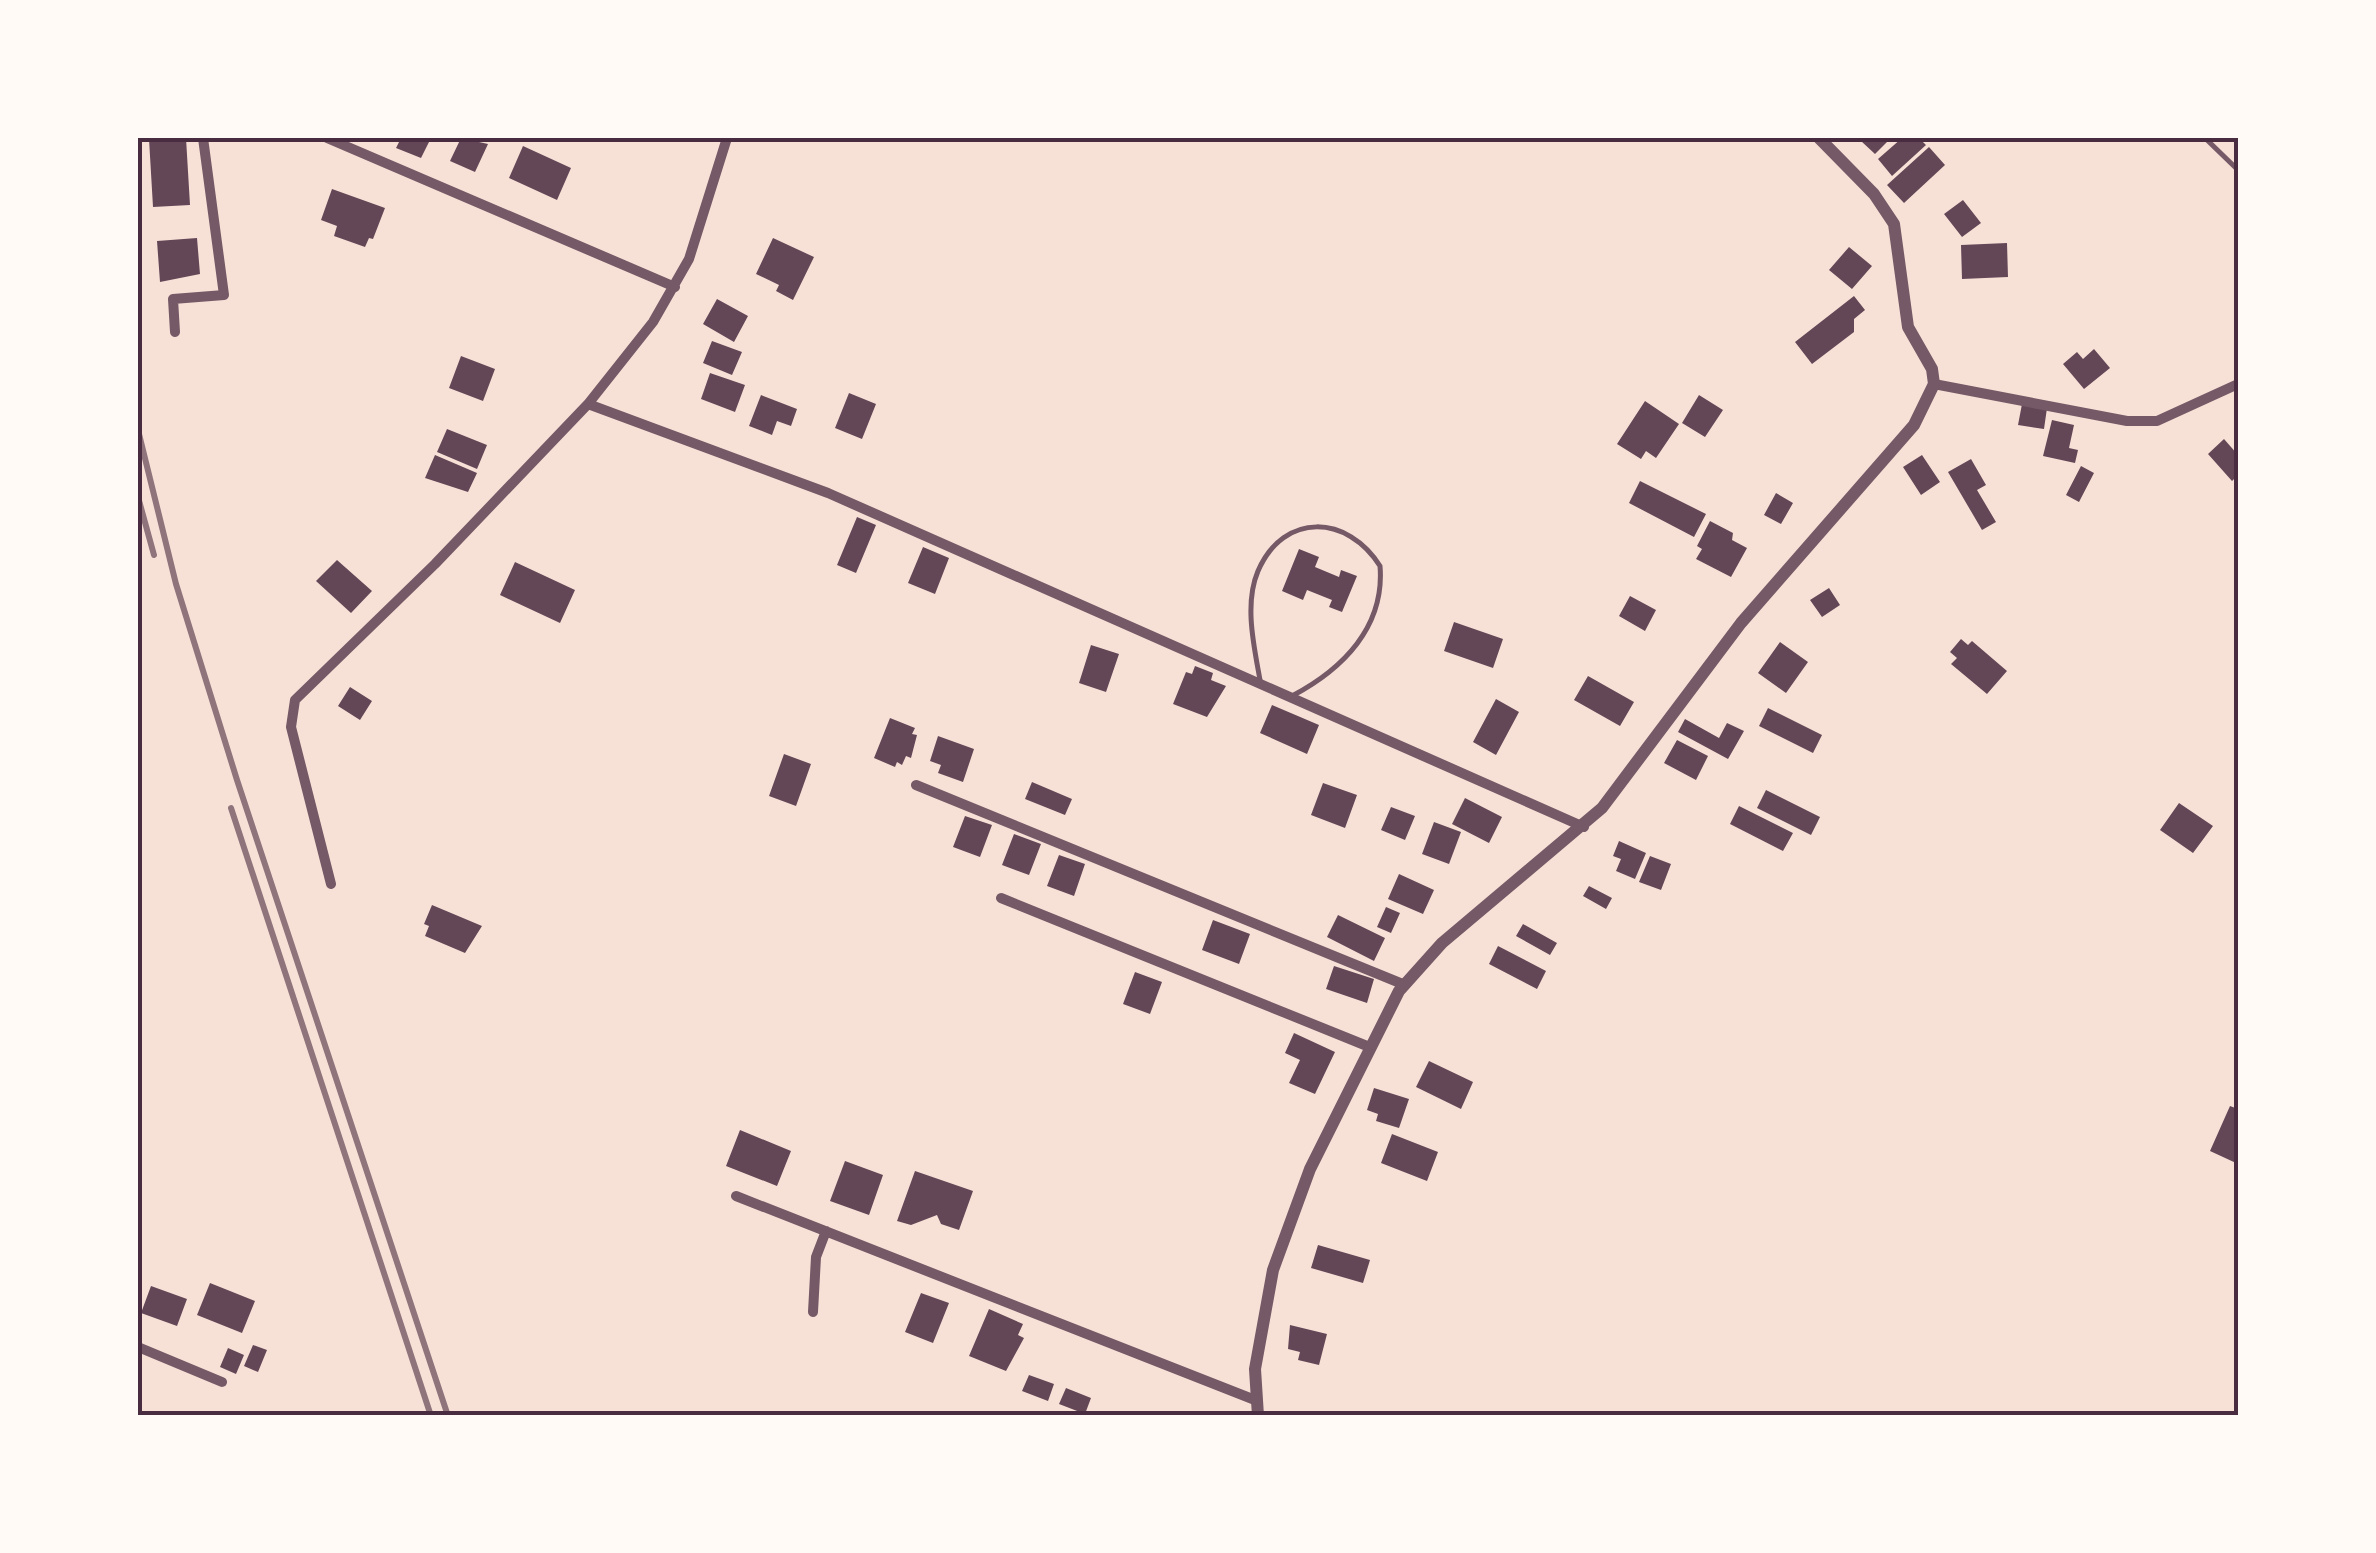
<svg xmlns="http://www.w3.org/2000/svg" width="2376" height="1553" viewBox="0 0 2376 1553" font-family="Lato,sans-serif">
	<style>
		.building { fill: #644757 }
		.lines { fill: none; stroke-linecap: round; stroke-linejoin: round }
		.service { stroke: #755966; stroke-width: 5 }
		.minor { stroke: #755966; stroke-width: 10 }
		.tertiary { stroke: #755966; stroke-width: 12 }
		.rail { stroke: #8f747c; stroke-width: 6 }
		.neatline { fill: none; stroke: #4a2c40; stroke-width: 4 }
	</style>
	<rect width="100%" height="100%" fill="#f7e1d7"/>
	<path class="building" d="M168,138H186L190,205L153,207L149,139Z
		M401,138H431L421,158L396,148Z
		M461,138L488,144L475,172L450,161Z
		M1864,138H1891L1875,154L1861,141Z
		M1902,138H1919L1926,145L1892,176L1878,159Z
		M523,146L571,168L557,200L509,178Z
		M1929,147L1945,165L1904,203L1887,185Z
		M332,189L385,208L373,239L369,238L365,247L334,236L337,226L321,220Z
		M1963,200L1981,223L1962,237L1944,214Z
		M197,238L200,274L160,282L157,241Z
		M773,238L814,257L793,300L776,291L779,285L756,274Z
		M2007,243L2008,277L1962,279L1961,245Z
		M1849,247L1872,266L1852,289L1829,270Z
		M1854,296L1865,310L1854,319V332L1812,364L1795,342Z
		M717,299L748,316L734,342L703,324Z
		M712,341L742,352L732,375L703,363Z
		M2094,349L2110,368L2084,389L2063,364L2077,352L2083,359Z
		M461,356L495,369L483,401L449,388Z
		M710,373L745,385L735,412L701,399Z
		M849,393L876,404L862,439L835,428Z
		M761,395L797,409L791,426L777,421L772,435L749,426Z
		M1699,395L1723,410L1705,437L1682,423Z
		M1645,401L1679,424L1656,458L1646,451L1641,459L1617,444Z
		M2022,404L2047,408L2044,429L2018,425Z
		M2052,420L2074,425L2069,448L2078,450L2075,463L2043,456Z
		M447,429L487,445L477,469L437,452Z
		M2224,439L2238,455V475L2232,481L2208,454Z
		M435,455L477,473L468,492L425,478Z
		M1922,455L1940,482L1921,495L1903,467Z
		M1971,459L1986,485L1977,490L1996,522L1982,530L1948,472Z
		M2081,466L2094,473L2079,502L2066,495Z
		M1640,481L1706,514L1694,537L1629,503Z
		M1776,493L1793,503L1781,524L1764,515Z
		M857,517L876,525L856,573L837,565Z
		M1710,521L1733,533L1732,540L1747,548L1731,577L1696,559L1702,549L1697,546Z
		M923,547L949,558L935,594L908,583Z
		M1299,549L1319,557L1315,567L1339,577L1341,570L1357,576L1342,612L1329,607L1332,600L1307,590L1303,600L1282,591Z
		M337,560L372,591L351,613L316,581Z
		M515,562L575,590L560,623L500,595Z
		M1829,588L1840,605L1822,617L1810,600Z
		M1630,596L1656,610L1645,631L1619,616Z
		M1454,622L1503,639L1493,668L1444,651Z
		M1961,639L1968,645L1972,641L2007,671L1987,694L1951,664L1957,658L1950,652Z
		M1780,642L1808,662L1786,693L1758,673Z
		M1091,645L1119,654L1106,692L1079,683Z
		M1195,666L1213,673L1211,680L1226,686L1207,717L1173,704L1186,672L1192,674Z
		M1588,676L1634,702L1620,726L1574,700Z
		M350,687L372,701L360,720L338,706Z
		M1496,699L1519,712L1496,755L1473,742Z
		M1272,705L1319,725L1307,754L1260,733Z
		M1768,708L1822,735L1813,753L1759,726Z
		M890,718L915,728L912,734L917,735L911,758L906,756L902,765L897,762L895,767L874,758Z
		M1685,719L1719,738L1727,723L1744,731L1728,759L1678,732Z
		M938,736L974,749L963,782L938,773L941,765L930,761Z
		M1677,740L1708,756L1696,780L1664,763Z
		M784,754L811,764L796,806L769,796Z
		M1032,782L1072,799L1065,815L1025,799Z
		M1323,783L1357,795L1345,828L1311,815Z
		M1766,790L1820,817L1811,835L1757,808Z
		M1465,798L1502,817L1489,843L1452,824Z
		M2179,803L2213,826L2193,853L2160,830Z
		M1739,806L1793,833L1783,851L1730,824Z
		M1391,807L1415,816L1405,840L1381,830Z
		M965,816L992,825L980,857L953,847Z
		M1434,822L1461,832L1449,864L1422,854Z
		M1014,834L1041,844L1029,875L1002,865Z
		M1619,841L1646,853L1635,879L1616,871L1621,859L1613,856Z
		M1059,855L1085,864L1074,896L1047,886Z
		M1650,856L1671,864L1661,890L1639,882Z
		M1399,874L1434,890L1423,914L1388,899Z
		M1589,886L1612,898L1606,909L1583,896Z
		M432,905L482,926L465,953L425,936L429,926L424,924Z
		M1386,907L1400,913L1391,933L1377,927Z
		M1338,915L1385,938L1374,961L1327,937Z
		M1213,920L1250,934L1239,964L1202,950Z
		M1523,924L1557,943L1550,955L1516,936Z
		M1498,946L1546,971L1537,989L1489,964Z
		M1334,966L1374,979L1367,1003L1326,989Z
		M1135,972L1162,982L1150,1014L1123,1004Z
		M1294,1033L1335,1052L1315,1094L1289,1083L1300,1060L1285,1053Z
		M1429,1061L1473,1082L1461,1109L1416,1087Z
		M1374,1088L1409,1099L1399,1128L1376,1121L1378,1114L1367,1110Z
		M2230,1106L2238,1109L2236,1163L2210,1151Z
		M740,1130L791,1151L777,1186L726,1166Z
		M1392,1134L1438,1152L1427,1181L1381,1163Z
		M845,1161L883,1175L869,1215L830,1201Z
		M915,1171L973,1191L959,1230L941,1224L937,1215L911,1225L897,1221Z
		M1318,1245L1370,1260L1363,1283L1311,1268Z
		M210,1283L255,1301L242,1333L197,1315Z
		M151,1286L187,1299L177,1326L141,1313Z
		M921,1293L949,1303L933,1343L905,1332Z
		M989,1309L1023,1324L1018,1335L1024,1338L1006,1371L969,1356Z
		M1290,1325L1327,1334L1319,1365L1298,1360L1300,1352L1288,1349Z
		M253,1345L267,1350L258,1372L244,1366Z
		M228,1348L244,1355L236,1374L220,1367Z
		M1029,1375L1054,1384L1048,1401L1022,1391Z
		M1066,1388L1091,1398L1085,1414L1059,1404Z"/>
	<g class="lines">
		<path class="service" d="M2205,138L2238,170
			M1260,680C1254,646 1244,604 1258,571C1284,511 1348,515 1380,566C1385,627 1343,669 1292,696"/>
		<path class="minor" d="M327,138L675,287
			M175,332L173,299L224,295L203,138
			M1934,384L2127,421H2157L2238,384
			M588,404L828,493L1584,827
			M916,785L1405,985
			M331,884L291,727L295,700L435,564L588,404L653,322L689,259L727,138
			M1001,898L1367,1046
			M736,1196L1255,1400
			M813,1312L816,1257L826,1231
			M138,1347L222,1382"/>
		<path class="tertiary" d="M1258,1416L1255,1369L1273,1270L1310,1169L1399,991L1442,943L1602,808L1741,623L1914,425L1934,384L1932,369L1908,327L1894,224L1874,194L1819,138"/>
		<path class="rail" d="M138,430L176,584L237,780L448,1416
			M138,497L154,555
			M231,808L431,1416"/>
	</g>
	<rect width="2376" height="1553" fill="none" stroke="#fffaf5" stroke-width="280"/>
	<rect x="140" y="140" width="2096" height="1273" class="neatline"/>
</svg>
